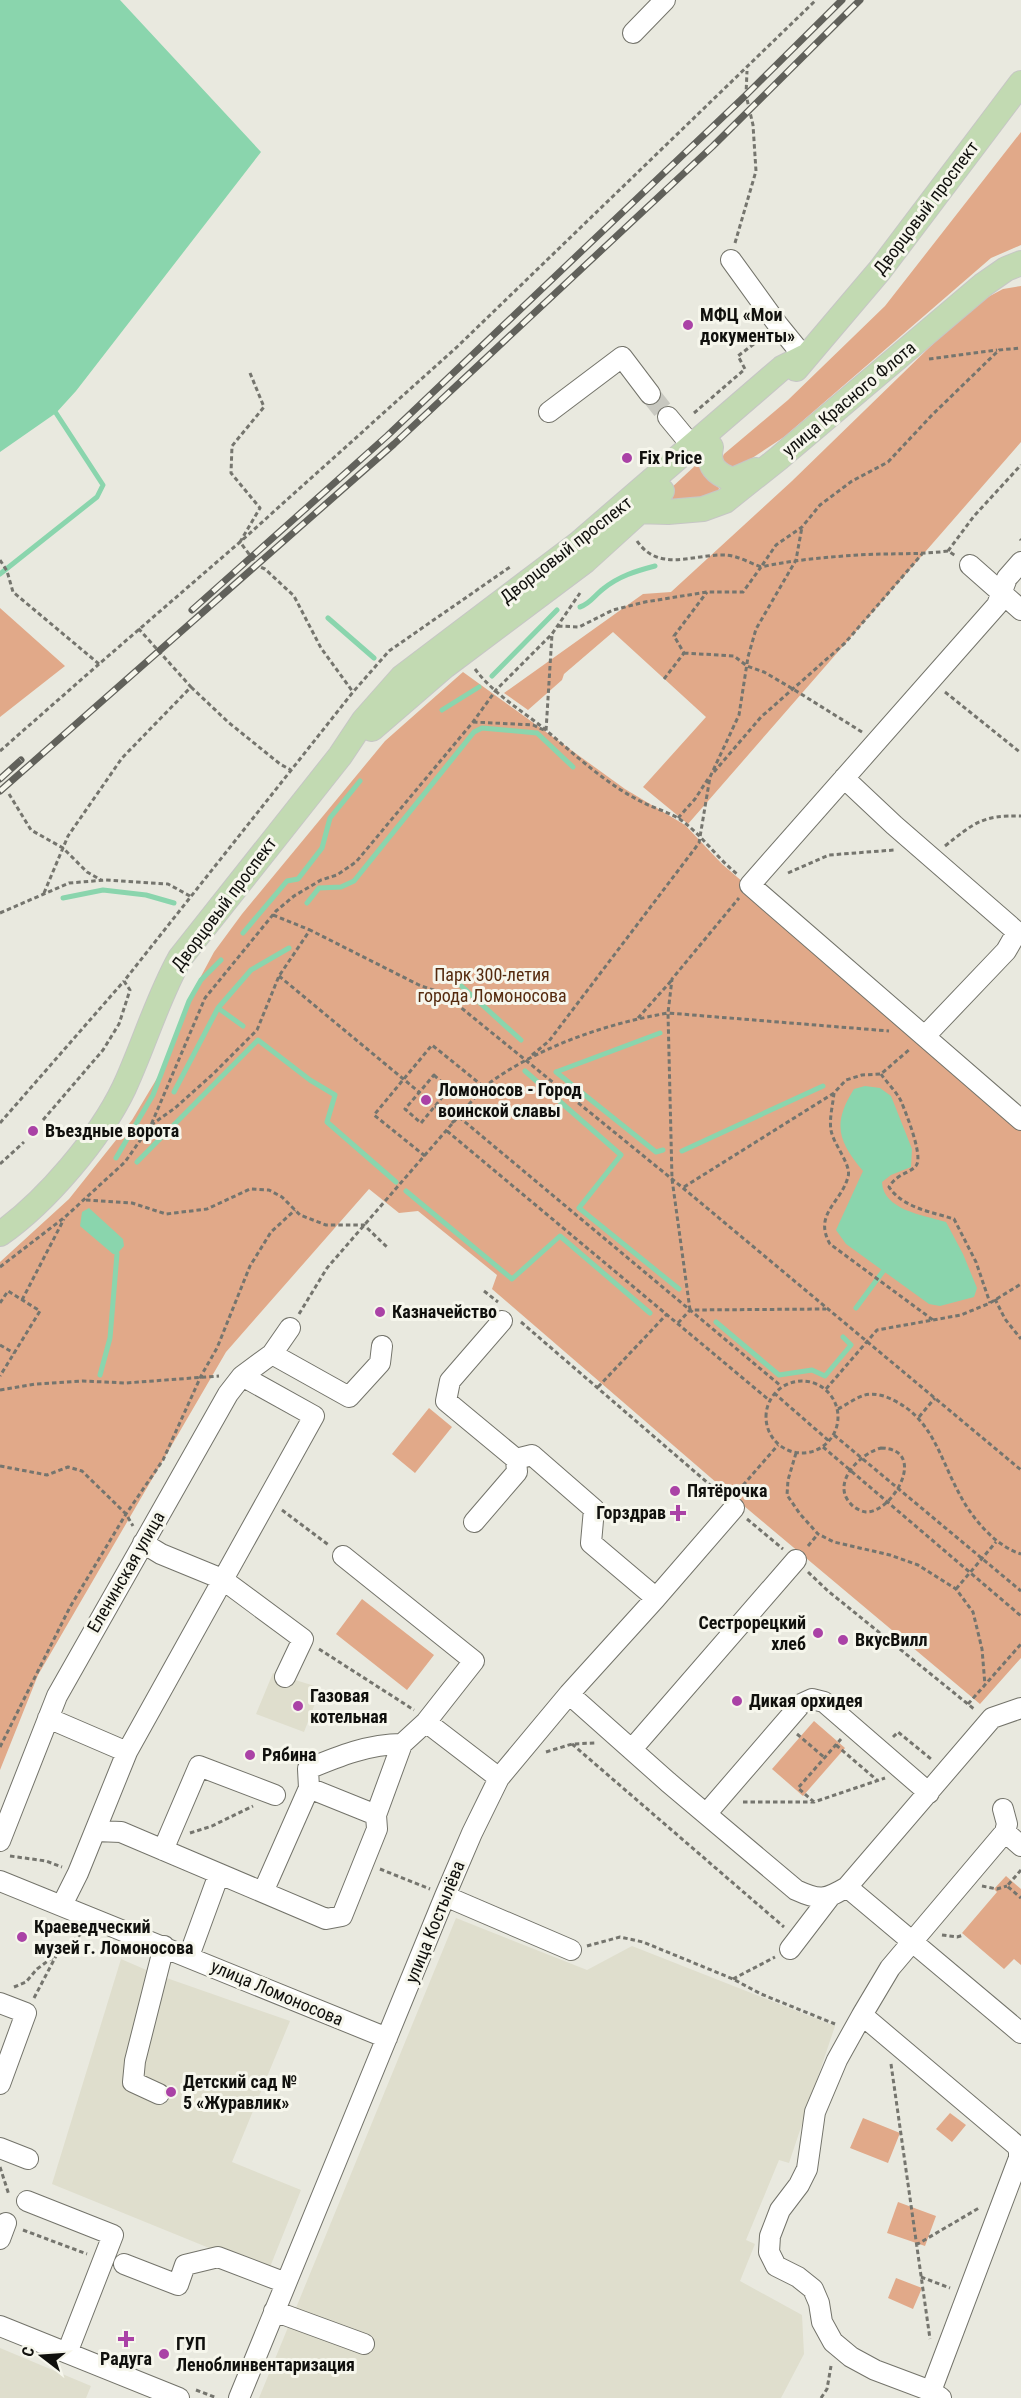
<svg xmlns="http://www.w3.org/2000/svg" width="1021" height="2398" viewBox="0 0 1021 2398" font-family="'Roboto Condensed',sans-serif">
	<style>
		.built { fill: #dfdecd }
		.green { fill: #e1a989 }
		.water { fill: #8ad5ad }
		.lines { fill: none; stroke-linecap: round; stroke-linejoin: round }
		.stream { stroke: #8ad5ad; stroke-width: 5 }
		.minor-tunnel { stroke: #c8c8c0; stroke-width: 20; stroke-dasharray: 20 10; stroke-linecap: butt }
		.minor-casing { stroke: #73736a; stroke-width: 22 }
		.major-casing { stroke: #c6c6c5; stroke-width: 26 }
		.path { stroke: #75756e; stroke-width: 3; stroke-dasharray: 4.5 3; stroke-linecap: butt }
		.minor { stroke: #fff; stroke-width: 20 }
		.major { stroke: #c2dab2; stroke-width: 24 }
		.rail-casing { stroke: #61615b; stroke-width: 7 }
		.rail { stroke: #f6f6ec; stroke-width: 4.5; stroke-dasharray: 14; stroke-linecap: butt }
		.poi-dot { fill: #aa42a6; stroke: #f6f6ec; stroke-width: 2 }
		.labels { text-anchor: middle; stroke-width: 6; stroke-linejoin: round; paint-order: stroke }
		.street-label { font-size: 18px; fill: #10100d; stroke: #f6f6ec }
		.poi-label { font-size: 18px; font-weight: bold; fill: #10100d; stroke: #f6f6ec; text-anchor: start }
		.park-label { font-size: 18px; fill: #552a0e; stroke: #f6f6ec }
	</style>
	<rect width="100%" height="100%" fill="#e9e9df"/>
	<path class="built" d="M273,1673L321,1688L304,1732L256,1714Z
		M456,1918L587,1970L632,1946L835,2026L789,2163L779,2160L746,2240L755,2244L740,2281L802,2315L804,2354L781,2398H259Z
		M121,1959L158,1975L290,2021L232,2162L301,2190L270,2267L222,2247L219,2252L52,2184Z
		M0,2348L91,2386L86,2398H0Z"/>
	<path class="green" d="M1021,132V245L991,258L784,437L734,470L726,468L722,458L724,454L788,400L885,306Z
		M1021,286V442L688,824L643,787L706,717L613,632L564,674L562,680L528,710L504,693L643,594L671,592L792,481L973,305L1003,289Z
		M698,463L707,479L719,488L718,492C705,498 681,504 668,497L669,490Z
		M0,608L65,666L0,717Z
		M463,672L625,789L685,825L722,864L1021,1122V1658L980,1704L725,1490L492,1289L497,1275L418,1211L399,1213L369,1189L226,1352L38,1675L0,1770V1262L69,1199L132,1120L159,1075L192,993L214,952L242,914L385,741Z
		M429,1408L452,1427L415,1473L392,1454Z
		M362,1599L434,1655L407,1690L336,1634Z
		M814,1721L845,1748L803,1796L772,1769Z
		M1006,1876L1021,1889V1965L1014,1959L1004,1969L962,1933L997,1892L994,1889Z
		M950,2113L966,2125L952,2142L936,2129Z
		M863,2118L900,2133L888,2163L850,2148Z
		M898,2202L936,2216L925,2246L887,2233Z
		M896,2278L922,2288L913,2309L888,2298Z"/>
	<path class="water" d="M0,0H120L261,152L76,391L56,413L0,452Z
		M865,1086L880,1088L891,1096L912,1149L911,1167L891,1175L882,1182C883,1210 923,1215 946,1222L963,1254L977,1288L974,1297L940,1306L929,1304L846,1244L836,1230L863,1171C838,1141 832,1124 854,1089Z
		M89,1208L123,1239L124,1246L117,1254H113L80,1226L82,1212Z"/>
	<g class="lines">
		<path class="stream" d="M0,574L97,497L103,485L56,413
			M580,607C590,604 595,595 603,589C619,576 636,571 655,566
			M328,618L374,658
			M492,676L557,610
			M442,710L479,687
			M63,898L103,890L146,895L174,903
			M307,903L319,888L341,887L354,881L474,732L482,728L537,733L573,767
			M243,933L287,881L298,879L322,848L330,818L360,781
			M457,982L521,1040
			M218,1008L243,1026
			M525,1071L621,1155L579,1208L679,1289
			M556,1072L656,1152L663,1150
			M556,1072L660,1033
			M174,1092L218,1008L251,970L289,948
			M682,1151L823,1086
			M116,1158L153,1095L189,1001L201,980L221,960
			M137,1162L258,1040L310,1080L335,1095L327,1122L396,1182
			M406,1191L512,1279L560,1236L650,1313
			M856,1308L884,1270
			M716,1322L779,1375L812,1370L825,1376L851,1345L843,1337
			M100,1375L110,1338L117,1254"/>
		<path class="minor-tunnel" d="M650,394L668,417"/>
		<g class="minor-casing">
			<path id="minor" d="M633,33L665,0
				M731,260L778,325L804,357
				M549,412L622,357L650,394
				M668,417L692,446
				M1021,562L1007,578L997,605L750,885L1021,1120
				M970,565L1021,610
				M844,778L894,825L1017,932L1006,951L925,1036
				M502,1321L450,1381L446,1401L516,1459L532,1455L594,1509L591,1543L656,1598
				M272,1354L349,1397L380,1363L382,1346
				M474,1522L517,1472L516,1459
				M143,1543L161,1554L222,1579L303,1639L285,1677
				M569,1694L668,1782L796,1890C820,1901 825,1900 847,1887L992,1718L1021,1708
				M48,1718L127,1752
				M426,1722L499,1778
				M632,1749L796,1560
				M309,1788L376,1815
				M706,1814L801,1704L812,1699L824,1702L929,1793
				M96,1831L121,1832L326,1919L342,1916L377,1829L376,1815L402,1744L426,1722L474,1661L343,1556
				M1005,1832L1021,1846
				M0,1841L57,1696L228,1394L242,1376L272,1354L290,1328
				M163,1850L199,1766L275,1795
				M0,1881L387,2038
				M847,1887L1021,2033
				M263,1892L309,1788L308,1769C339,1756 369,1744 402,1744
				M445,1896L571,1950
				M62,1905L78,1873L127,1752L314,1416L242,1376
				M790,1949L829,1898
				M189,1956L219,1874
				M0,2003L26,2013L0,2084
				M862,2015L1016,2145L1019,2150V2158L931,2391
				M159,2094L133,2082L135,2061L164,1946
				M0,2148L28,2159
				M27,2201L113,2235L67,2353
				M0,2239L6,2223
				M124,2264L178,2285L185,2265L218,2257L286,2283
				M274,2311L364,2344
				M0,2326L179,2398
				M239,2398L445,1896L472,1833L499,1778L569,1694L656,1598L734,1508
				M941,2398L931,2391L875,2370L851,2357L833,2342L822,2322L819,2303L813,2289L798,2277L776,2266L769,2252L770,2236L780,2210L799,2185L807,2169L815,2112L837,2060L862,2015L890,1968L1005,1832L1007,1824L1003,1809"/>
		</g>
		<g class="major-casing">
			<path id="major" d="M796,369L880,270L1021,83
				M711,447C707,466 716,474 733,480L756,470
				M633,511L668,512L703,509L725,501L779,458L983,285L1006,269L1021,263
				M372,729L445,666L585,561L662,491
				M0,1234C46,1202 100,1138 124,1088C144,1045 157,999 180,958L340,756L364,720L402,677L579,543L782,368L804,357"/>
		</g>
		<path class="path" d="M735,243L756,171L753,125L746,95L747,71
			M929,359L997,350
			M250,373L264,407L232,446L231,473L260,508L240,542L258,566L265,569L294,596L321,648L353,692
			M694,413L745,369L738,356L763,337
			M1020,539L1021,540
			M637,541C659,573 693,554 725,555C736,555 750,563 761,567L776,545L802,527L820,505L852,481L888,462L932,415L999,350L1021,348
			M948,551L974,516L1021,465
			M0,560L7,571L13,592L99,664L240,542L458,346L816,0
			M558,626L579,627L613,610L645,602L707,592H743L761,567C793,560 826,557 859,555C889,553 918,555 948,551L956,556
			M684,653L734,656L747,666L764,672L793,689L862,732
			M475,669C492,692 519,709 541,726C572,752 603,782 640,801C653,808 669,812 681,820C702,835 717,858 737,874
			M664,679L684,653L674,636L707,592
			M191,687L228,722L280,764L291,770
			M945,692L1021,753
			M473,722L533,725L546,731L552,634
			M0,751L99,664
			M714,772L761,717L845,643L922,554
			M9,794L31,830L63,848L87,872L101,880
			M678,818L695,799L708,779
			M945,846C974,823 982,815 1021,816
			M788,873L829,855L894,850
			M44,893L68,836L122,758L191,687L138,628
			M0,913L69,883L105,880L168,884L190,896
			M273,915L310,930
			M279,976L419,1092
			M638,1018L671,981
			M532,1055L549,1041L699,843L710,777L739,715L748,657L756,629L796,560L802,527
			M881,1074C887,1083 896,1091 901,1101C906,1113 922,1153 917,1164C913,1173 898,1172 889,1187C903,1208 932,1212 954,1219L976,1262L990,1303
			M434,1075L449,1089L421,1123L405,1109Z
			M834,1093C833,1104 829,1119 831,1130C833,1144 852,1165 848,1177C841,1203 813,1214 830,1244L933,1320
			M435,1106L454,1123
			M459,1117L781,1386
			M43,1120L103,1050L119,1024L130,990L124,981L353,692L389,651L510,567
			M0,1123L124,981
			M151,1125L175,1108L213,1074L257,1030L279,976L310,930L419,985L439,992L459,1006L683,1188L1021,1470
			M447,1131L769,1400
			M425,1156L374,1115L432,1045L484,1087
			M0,1164L24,1142
			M684,1187L834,1093L846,1080L862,1075L881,1074L910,1049
			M86,1200L132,1203L166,1214L207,1209L250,1189L269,1190L282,1197L300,1215L326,1225H364L388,1248
			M0,1267L65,1217L125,1162L151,1125L205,998L276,911L294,896L321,880L337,875L356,862L473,722L496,690L552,634L580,593
			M484,1291L498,1302
			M995,1299L1005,1319L1021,1339
			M22,1300L64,1219
			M0,1303L8,1291L40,1311L0,1376
			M690,1310L672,1179L668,1013L889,1031
			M299,1314L327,1268L484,1087C535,1048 604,1024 668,1013L672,979L739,898
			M521,1322L723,1496
			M678,1323L690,1310L826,1309
			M0,1345L14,1353
			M766 1417a36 36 0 1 1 72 0a36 36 0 1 1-72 0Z
			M598,1387L667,1314
			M826,1389L877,1330L961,1315L990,1303L1021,1284
			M0,1390L36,1384L83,1381L126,1383L219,1376
			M774,1393L829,1441
			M838,1409C846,1405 854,1399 862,1396C872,1392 884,1395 893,1400C933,1419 940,1459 960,1495C972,1518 995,1546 1021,1554
			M919,1417L935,1398
			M834,1435L1021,1591
			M823,1447L1021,1616
			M881,1448C929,1449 893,1513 866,1512C860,1511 854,1508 850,1503C831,1482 861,1453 881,1448Z
			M796,1453L788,1480L787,1495L800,1514L818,1534L834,1542L890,1555L918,1565L956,1589L973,1612L982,1649L985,1685
			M0,1466L47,1475L68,1467L82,1471L126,1514L133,1526
			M738,1491L778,1445
			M282,1510L330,1546
			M747,1519L783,1549
			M808,1546L818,1534
			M808,1572L828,1591L974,1709
			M956,1589L996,1542
			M319,1649L414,1710
			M968,1704L1021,1644
			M797,1734L825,1758
			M893,1737L898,1732L931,1759
			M572,1744L784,1927
			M836,1745L878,1781
			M0,1747L70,1607L126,1514L163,1460L201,1376L217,1348L250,1266L271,1232L295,1210
			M546,1752L572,1744L595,1743
			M743,1802H814L885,1778
			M814,1802L798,1788L841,1739
			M190,1833L212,1826L253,1806
			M10,1856L46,1861L62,1867
			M380,1869L430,1889
			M1021,1870L1007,1886L1021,1898
			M982,1886L997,1889L1007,1886
			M942,1935L957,1937L964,1935
			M587,1946L620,1937L643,1942L733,1979L761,1994L835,2024
			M733,1979L775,1957
			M14,1987L26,1982L37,1969L56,1955L81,1934
			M34,1998L56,1956
			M891,2064L930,2339
			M0,2167L9,2195
			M23,2230L87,2254
			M916,2245L979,2208
			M921,2277L950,2288
			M196,2390L217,2398
			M821,2398L827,2389L831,2366"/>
		<use href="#minor" class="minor"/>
		<use href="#major" class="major"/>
		<g class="rail-casing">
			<path id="rail" d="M192,610L387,436L746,95L842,0
				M0,779L21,760
				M0,791L394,444L713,146L860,0"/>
		</g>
		<use href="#rail" class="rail"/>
	</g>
	<g class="poi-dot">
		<circle cx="688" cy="325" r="6"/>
		<circle cx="627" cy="458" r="6"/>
		<circle cx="426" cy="1100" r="6"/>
		<circle cx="33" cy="1131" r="6"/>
		<circle cx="380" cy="1312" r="6"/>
		<circle cx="675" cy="1491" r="6"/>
		<path d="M675 1504h6v6h6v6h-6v6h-6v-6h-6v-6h6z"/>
		<circle cx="818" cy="1633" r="6"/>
		<circle cx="843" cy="1640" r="6"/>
		<circle cx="737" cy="1701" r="6"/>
		<circle cx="298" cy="1706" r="6"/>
		<circle cx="250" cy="1755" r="6"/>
		<circle cx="22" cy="1937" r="6"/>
		<circle cx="171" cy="2092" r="6"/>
		<path d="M123 2330h6v6h6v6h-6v6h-6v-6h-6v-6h6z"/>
		<circle cx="164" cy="2354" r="6"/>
	</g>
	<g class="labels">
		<g class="street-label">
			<text transform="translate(926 208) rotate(-53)" y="6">Дворцовый проспект</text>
			<text transform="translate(849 399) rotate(-40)" y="6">улица Красного Флота</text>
			<text transform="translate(566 550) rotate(-38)" y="6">Дворцовый проспект</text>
			<text transform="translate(224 904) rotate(-53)" y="6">Дворцовый проспект</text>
			<text transform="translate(126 1572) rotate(-60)" y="6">Еленинская улица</text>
			<text transform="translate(435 1922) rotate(-68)" y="6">улица Костылёва</text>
			<text transform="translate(277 1993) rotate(23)" y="6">улица Ломоносова</text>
		</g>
		<g class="poi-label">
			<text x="700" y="321">МФЦ «Мои<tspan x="700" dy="21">документы»</tspan></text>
			<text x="639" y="464">Fix Price</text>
			<text x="438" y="1096">Ломоносов - Город<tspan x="438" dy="21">воинской славы</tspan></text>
			<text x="45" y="1137">Въездные ворота</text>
			<text x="392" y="1318">Казначейство</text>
			<text x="687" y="1497">Пятёрочка</text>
			<text x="666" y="1519" text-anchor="end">Горздрав</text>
			<text x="806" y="1629" text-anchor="end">Сестрорецкий<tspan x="806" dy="21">хлеб</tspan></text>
			<text x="855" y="1646">ВкусВилл</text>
			<text x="310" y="1702">Газовая<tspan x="310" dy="21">котельная</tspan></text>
			<text x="749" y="1707">Дикая орхидея</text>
			<text x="262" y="1761">Рябина</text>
			<text x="34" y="1933">Краеведческий<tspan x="34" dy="21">музей г. Ломоносова</tspan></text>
			<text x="183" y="2088">Детский сад №<tspan x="183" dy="21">5 «Журавлик»</tspan></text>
			<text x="176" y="2350">ГУП<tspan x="176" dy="21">Леноблинвентаризация</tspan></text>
			<text x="126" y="2365" text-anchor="middle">Радуга</text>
		</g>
		<g class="park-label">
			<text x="492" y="981">Парк 300-летия<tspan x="492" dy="21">города Ломоносова</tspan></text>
		</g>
	</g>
	<g transform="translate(42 2356) rotate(287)" stroke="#f6f6ec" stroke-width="4.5" paint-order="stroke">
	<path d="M0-4.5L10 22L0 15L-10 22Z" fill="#10100d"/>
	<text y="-9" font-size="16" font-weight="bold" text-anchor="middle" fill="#10100d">С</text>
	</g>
</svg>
